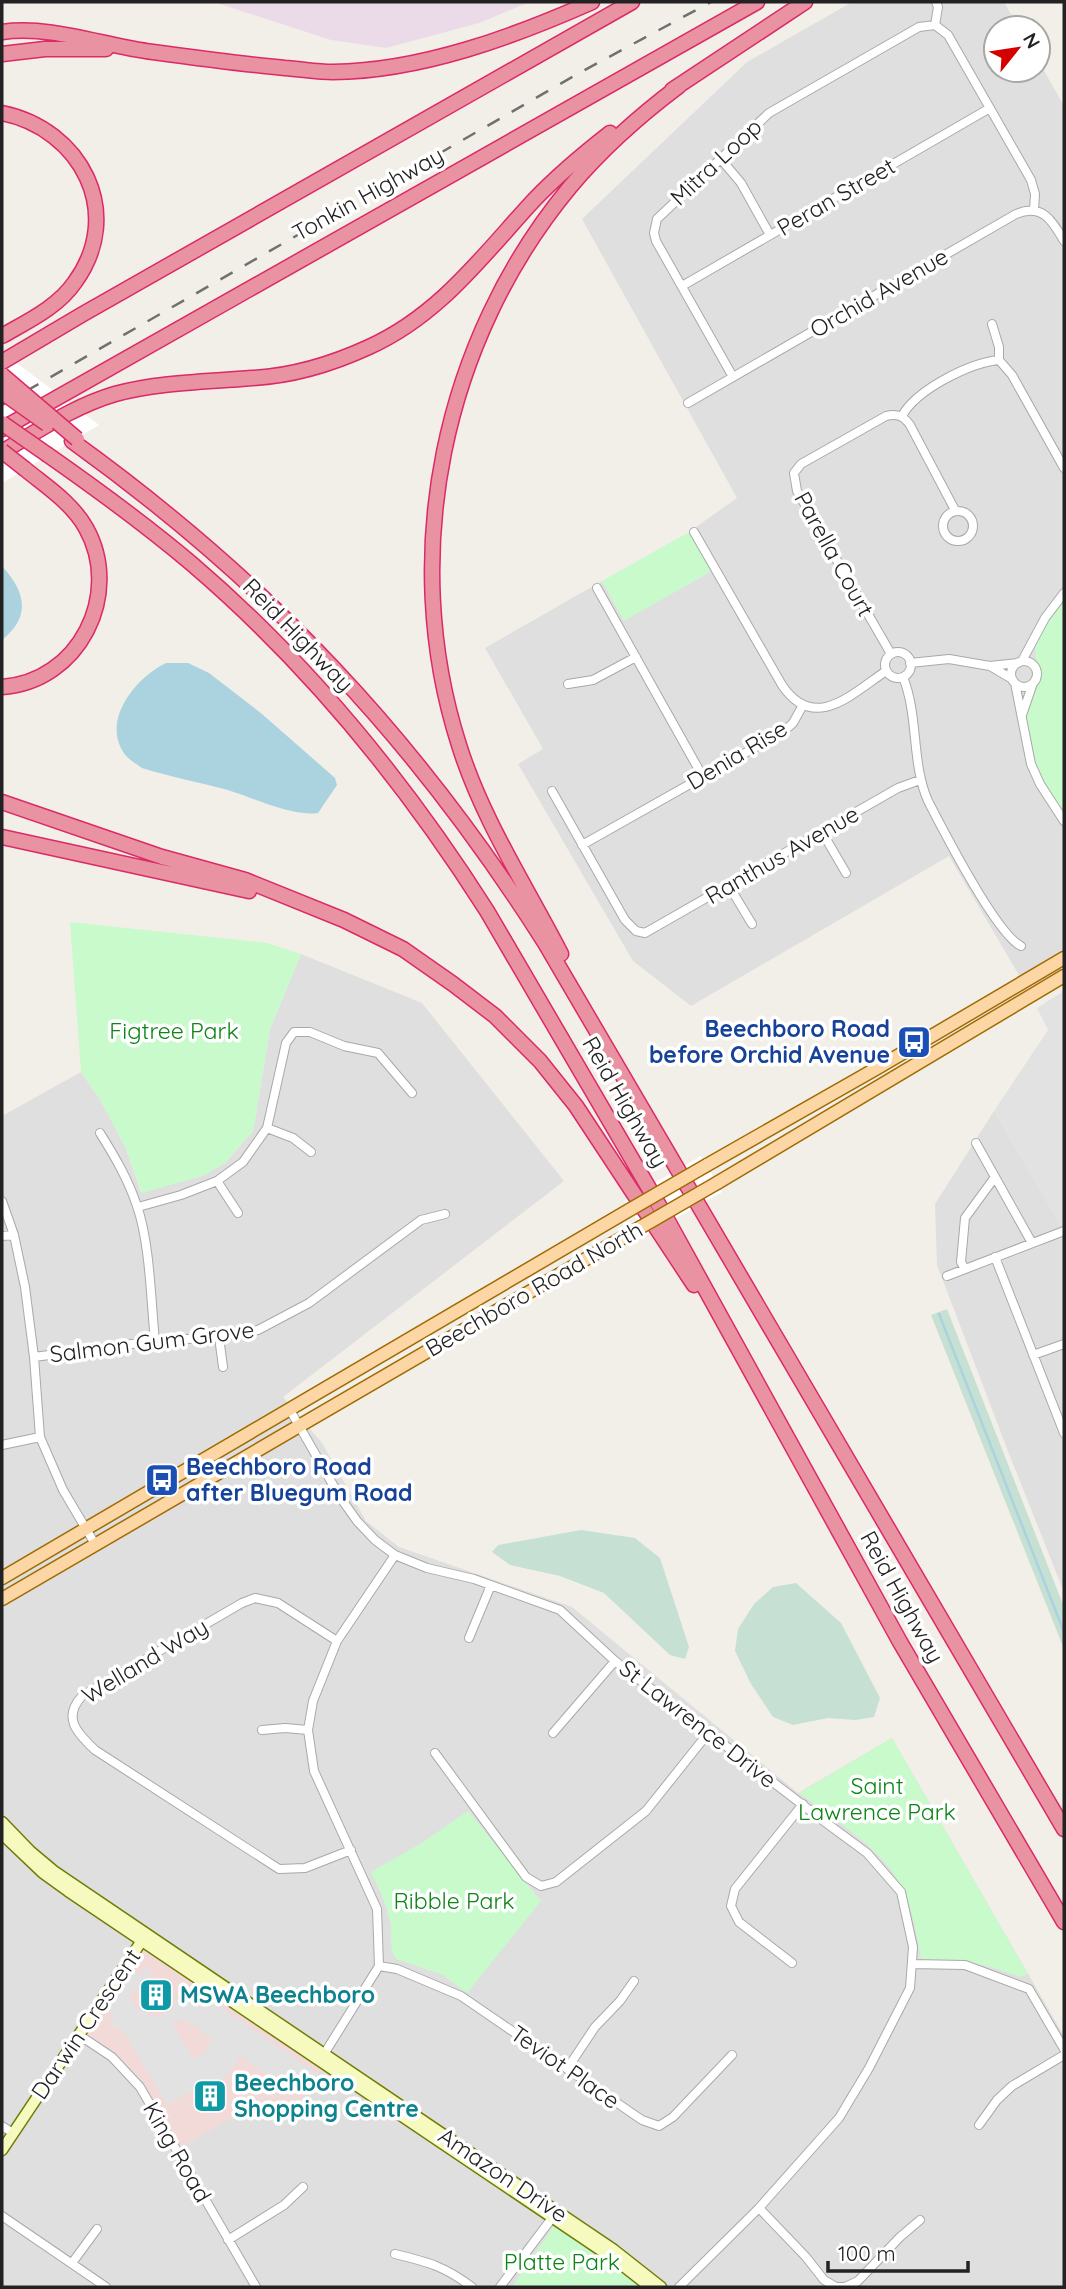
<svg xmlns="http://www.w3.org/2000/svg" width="1066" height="2289" viewBox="0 0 1066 2289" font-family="Quicksand,sans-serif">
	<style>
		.residential { fill: #e0dfdf }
		.commercial { fill: #f2dad9 }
		.industrial { fill: #ebdbe8 }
		.wetland { fill: #c6e0d4 }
		.park { fill: #c8facc }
		.parking { fill: #e2e2e2; fill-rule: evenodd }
		.water { fill: #aad3df }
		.pier { fill: #fff }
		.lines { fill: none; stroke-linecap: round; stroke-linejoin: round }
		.stream { stroke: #aad3df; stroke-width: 2.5 }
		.street-casing { stroke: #a9a9a9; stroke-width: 10 }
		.secondary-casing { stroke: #707d05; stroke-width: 13 }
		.primary-casing { stroke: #a06b00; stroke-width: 15 }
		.highway-casing { stroke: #dc2a67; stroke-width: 17 }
		.street { stroke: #fff; stroke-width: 8 }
		.secondary { stroke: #f7fabf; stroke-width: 10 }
		.primary { stroke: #fcd6a4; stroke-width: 12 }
		.highway { stroke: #e892a2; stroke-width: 14 }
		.rail { stroke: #707070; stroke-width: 2.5; stroke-dasharray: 14 14; stroke-linecap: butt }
		.primary-bridge-casing { stroke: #a06b00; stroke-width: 15; stroke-linecap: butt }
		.highway-bridge-casing { stroke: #dc2a67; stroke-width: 17; stroke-linecap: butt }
		.primary-bridge { stroke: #fcd6a4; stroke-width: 12 }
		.highway-bridge { stroke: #e892a2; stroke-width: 14 }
		.labels { text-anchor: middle; stroke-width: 7; stroke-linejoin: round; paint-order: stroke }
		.street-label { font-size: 23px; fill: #222; stroke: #fff }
		.transit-label { font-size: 23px; font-weight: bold; fill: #164399; stroke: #fff; text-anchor: end }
		.park-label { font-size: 23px; fill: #0c8416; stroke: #fff }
		.culture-label { font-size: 23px; font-weight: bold; fill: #0d838f; stroke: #fff; text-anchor: start }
	</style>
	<rect width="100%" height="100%" fill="#f2efe9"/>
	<path class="residential" d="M852,2H1004L1019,28H996V70H1038V60L1064,106V593L1033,683L1064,821V958L1023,982L949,856L691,1006L633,961L518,764L543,749L485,648L602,581L624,620L710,572L689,532L737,498L582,219L747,62Z
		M301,954L422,1003L564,1181L283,1397L322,1443L366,1521L399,1547L572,1607L798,1793L892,1738L1064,2036V2287H2V1116L81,1072L99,1098L125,1146L141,1192L202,1176L225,1163L253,1131L270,1029Z
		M994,1111L1064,1231V1592L1011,1459L937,1265L935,1204Z"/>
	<path class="commercial" d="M140,1942L325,2064L290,2116L264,2099L176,2150L131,2076L79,2035Z"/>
	<path class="industrial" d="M214,2H530L479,23L386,48L331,40Z"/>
	<path class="wetland" d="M947,1309L1064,1607V1649L931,1315Z
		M581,1530L635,1538L660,1558L689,1647L685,1659L670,1655L604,1593L560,1576L510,1565L492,1552L498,1545Z
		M796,1583L841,1623L880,1698L874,1717L855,1720L828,1718L793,1725L773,1717L751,1684L735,1651L738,1629L754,1604L773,1587Z"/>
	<path class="park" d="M689,532L711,571L624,621L602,581Z
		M1064,593V821L1040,784L1022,715L1037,675L1035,639Z
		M70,922L267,943L301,954L270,1029L253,1131L225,1163L202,1176L142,1193L125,1146L99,1098L81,1072Z
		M892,1738L1028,1974L1020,1977C983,1962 961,1960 921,1959C916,1932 912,1903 898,1880C875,1843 832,1819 799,1793Z
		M468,1811L541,1901L467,1993L443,1975L396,1959C389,1948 392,1938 391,1926C388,1907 379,1889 371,1872L420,1844Z
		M554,2226L641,2287H512Z"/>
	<path class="parking" d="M1064,991V1231H1063L994,1111L1048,1030L1037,1008Z
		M125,1965L139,1975L145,1968L153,1973L139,1993L134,1989L129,1997L134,2000L132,2004L154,2018L172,2009L188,1985L318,2074L306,2093L289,2081L285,2087L240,2056L227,2076L216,2083L213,2078L167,2105L126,2035L109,2023L114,2015L99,2005ZM183,2018L213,2040L204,2053L194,2060L172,2024Z"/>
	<path class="water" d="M2,566C25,591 32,616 2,640Z
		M166,663H188L209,673L262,714L335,778L337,785L318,813C293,817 253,798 228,790C199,782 170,777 142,768C135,763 126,758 122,750C103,717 138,676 166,663Z"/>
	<path class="pier" d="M2,352L99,425L2,483Z
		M701,1156L722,1192L646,1235L625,1200Z"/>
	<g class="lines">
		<path class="stream" d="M939,1314L1064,1632"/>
		<g class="street-casing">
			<path id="street" d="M935,25L938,7L936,2
				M720,158L741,183L770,235
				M682,286L990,108
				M992,324L999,347V360
				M733,377L656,241L654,233L657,219L769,113L919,27L935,25L948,35L1031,180L1035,194L1034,210
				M688,403L1016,214C1042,203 1052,220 1064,241
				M902,416C916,390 969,363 999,360L1012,375L1064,468
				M943 526a15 15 0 1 1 30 0a15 15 0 1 1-30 0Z
				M694,532L782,685C814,733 852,694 886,671
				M597,588L703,777
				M885 665a13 13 0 1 1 26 0a13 13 0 1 1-26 0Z
				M891,654L797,491L794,473L801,464L886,416C897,413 904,416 910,425L955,510
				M1022,661L1045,618L1064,593
				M1011 674a13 13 0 1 1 26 0a13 13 0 1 1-26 0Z
				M910,663L949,659L990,666L1018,663
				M990,666L1012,679
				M903,677C919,717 911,762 928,801C943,830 996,934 1021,946
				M1015,683L1031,764L1040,784L1064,821
				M568,684L593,680L636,657
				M1022,715L1033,683
				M552,791L625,920L636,931L645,933L898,788L920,780
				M822,832L846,873
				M582,845L784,731L793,723L803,705
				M729,886L752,924
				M267,1128L293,1138L311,1152
				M100,1133C115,1157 128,1179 137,1206C150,1243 151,1302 155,1341
				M976,1143L1032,1243
				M217,1181L238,1213
				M2,1201L14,1235L25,1287L34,1357L40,1437L63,1490L95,1544
				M138,1207L181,1195L217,1181L243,1162L267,1128L286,1043L294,1032H310L344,1046L378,1053L412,1093
				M2,1236L14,1235
				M995,1257L1064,1433
				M965,1269L961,1262L965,1218L995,1177
				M947,1276L1064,1231
				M219,1337L223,1367
				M1033,1355L1064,1344
				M34,1357L155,1341L219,1337L258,1330L309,1303L421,1220L445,1214
				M290,1410L340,1497L357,1521L375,1540L395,1555L427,1568L474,1579L560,1610L615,1661L825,1822L867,1853L901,1892L913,1947L910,1988L869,2068L839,2118L759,2208L679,2287
				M2,1445L40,1437
				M469,1638L491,1585
				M337,1641L278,1603L255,1598L242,1603L82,1696C62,1718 77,1733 95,1750L279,1869L305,1868L351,1850
				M262,1730L285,1728L308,1730
				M553,1733L615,1661
				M435,1753L526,1877L541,1886L556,1882L646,1811L709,1732
				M792,1963L739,1922L731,1906L735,1889L803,1804
				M912,1964L965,1965L1029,1989L1064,2049
				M379,1966L397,1969L461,1996L642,2120L659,2126L673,2117L732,2055
				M79,2035L112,2057L140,2087L256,2287
				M321,2059L379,1966L377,1909L314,1771L308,1730L313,1701L337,1641L395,1555
				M567,2069L595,2027L620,2001L634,1981
				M979,2125L997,2100L1012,2086L1064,2055
				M2,2126L13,2133
				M759,2208L806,2257L824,2280L836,2287H845L858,2281L900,2237L920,2220
				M2,2216L106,2287
				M228,2240L284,2205L303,2187
				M395,2254C428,2262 444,2266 472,2287
				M72,2263L97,2229
				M500,2287L555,2214"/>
		</g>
		<g class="secondary-casing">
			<path id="secondary" d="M2,1822L30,1851L55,1872L614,2250L661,2287
				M2,1834L43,1873L68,1891L617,2261L650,2287
				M2,2150L145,1936"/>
		</g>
		<g class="primary-casing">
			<path id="primary" d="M707,1165L879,1067L1064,958
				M717,1183L1064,976
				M2,1578L631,1209
				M2,1599L641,1227"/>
		</g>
		<g class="highway-casing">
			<path id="highway" d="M2,32C53,25 103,46 153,52C197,58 241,64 285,68C301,69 317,72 333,72C421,71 513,37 592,2
				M2,54L45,49H106
				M672,90L805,2
				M2,113C81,129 125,213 75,282C58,307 28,321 2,336
				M2,362L83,314L632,2
				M2,429L757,2
				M72,441C269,583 415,738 545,943L1064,1829
				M2,452C38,431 74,406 115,394C159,382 206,382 252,378C293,376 332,364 369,347C440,315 483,255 534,200C557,176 583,154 610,133
				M48,455C98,490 146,525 192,564C309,664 405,782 487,911L664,1214L900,1642L1064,1922
				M2,687C79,682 123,594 86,528C72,503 47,487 25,469
				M2,802L162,857L245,880L344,920L403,949L453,984L495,1016L540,1061L576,1106L694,1285
				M2,837L249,891
				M561,954C526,886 482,819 459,745C398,555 443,340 570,187C602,149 639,116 679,86"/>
		</g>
		<use href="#street" class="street"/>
		<use href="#secondary" class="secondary"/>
		<use href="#primary" class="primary"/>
		<use href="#highway" class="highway"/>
		<path class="rail" d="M2,405L581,72L711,2"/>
		<g class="primary-bridge-casing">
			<path id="primary-bridge" d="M631,1209L707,1165
				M641,1227L717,1183"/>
		</g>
		<g class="highway-bridge-casing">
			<path id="highway-bridge" d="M2,375L77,439
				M2,392L47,424
				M2,423L48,455
				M2,451L25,469"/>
		</g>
		<use href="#primary-bridge" class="primary-bridge"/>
		<use href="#highway-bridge" class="highway-bridge"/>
	</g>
	<defs>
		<g id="bus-square" transform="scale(1.75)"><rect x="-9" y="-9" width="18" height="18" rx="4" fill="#1a4fb4" stroke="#fff"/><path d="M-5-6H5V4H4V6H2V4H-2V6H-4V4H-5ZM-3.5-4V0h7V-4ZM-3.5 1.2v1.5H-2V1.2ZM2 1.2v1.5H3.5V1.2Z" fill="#fff"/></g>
		<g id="building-square" transform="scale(1.75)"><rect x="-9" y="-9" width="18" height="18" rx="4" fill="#0f9aa8" stroke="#fff"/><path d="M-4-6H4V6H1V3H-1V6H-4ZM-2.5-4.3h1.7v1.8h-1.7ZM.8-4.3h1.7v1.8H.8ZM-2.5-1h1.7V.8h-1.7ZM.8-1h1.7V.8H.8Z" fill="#fff"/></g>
	</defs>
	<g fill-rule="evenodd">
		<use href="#bus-square" x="914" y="1042"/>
		<use href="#bus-square" x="162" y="1480"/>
		<use href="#building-square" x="156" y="1995"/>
		<use href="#building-square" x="210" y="2096"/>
	</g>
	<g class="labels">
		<g class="street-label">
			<text transform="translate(716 162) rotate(-43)" y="8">Mitra Loop</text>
			<text transform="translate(368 194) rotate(-29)" y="8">Tonkin Highway</text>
			<text transform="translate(836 197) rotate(-30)" y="8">Peran Street</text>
			<text transform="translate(879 293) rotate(-30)" y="8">Orchid Avenue</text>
			<text transform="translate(834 554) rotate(61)" y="8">Parella Court</text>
			<text transform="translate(298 635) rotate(46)" y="8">Reid Highway</text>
			<text transform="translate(737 755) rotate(-31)" y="8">Denia Rise</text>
			<text transform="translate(782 855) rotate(-30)" y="8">Ranthus Avenue</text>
			<text transform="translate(625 1102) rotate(60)" y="8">Reid Highway</text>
			<text transform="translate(534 1289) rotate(-30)" y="8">Beechboro Road North</text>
			<text transform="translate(152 1342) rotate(-7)" y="8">Salmon Gum Grove</text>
			<text transform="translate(902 1597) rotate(61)" y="8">Reid Highway</text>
			<text transform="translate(145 1661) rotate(-31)" y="8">Welland Way</text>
			<text transform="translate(698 1724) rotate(38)" y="8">St Lawrence Drive</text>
			<text transform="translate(86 2024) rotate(-56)" y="8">Darwin Crescent</text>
			<text transform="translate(565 2067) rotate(35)" y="8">Teviot Place</text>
			<text transform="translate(177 2152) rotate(60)" y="8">King Road</text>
			<text transform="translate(503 2175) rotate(34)" y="8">Amazon Drive</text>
		</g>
		<g class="transit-label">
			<text x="890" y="1037">Beechboro Road<tspan x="890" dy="26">before Orchid Avenue</tspan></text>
			<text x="186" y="1475" text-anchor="start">Beechboro Road<tspan x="186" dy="26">after Bluegum Road</tspan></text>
		</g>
		<g class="park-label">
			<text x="174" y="1039">Figtree Park</text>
			<text x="877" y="1794">Saint<tspan x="877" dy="26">Lawrence Park</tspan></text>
			<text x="454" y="1909">Ribble Park</text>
			<text x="562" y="2270">Platte Park</text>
		</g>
		<g class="culture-label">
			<text x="180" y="2003">MSWA Beechboro</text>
			<text x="234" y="2091">Beechboro<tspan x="234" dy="26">Shopping Centre</tspan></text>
		</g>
	</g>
	<rect width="1066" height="2289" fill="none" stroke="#222222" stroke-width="7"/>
	<g transform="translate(1017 49) rotate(60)"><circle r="33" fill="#ffffff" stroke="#a7a7a7" stroke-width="2"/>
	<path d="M0-5L12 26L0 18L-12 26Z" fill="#d40000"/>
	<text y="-10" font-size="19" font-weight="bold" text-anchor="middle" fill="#222222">N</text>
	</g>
	<path d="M828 2261v10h140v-10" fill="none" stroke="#222222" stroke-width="3.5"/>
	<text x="838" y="2261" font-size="21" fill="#222222" stroke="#ffffff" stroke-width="5" paint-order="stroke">100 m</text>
</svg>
